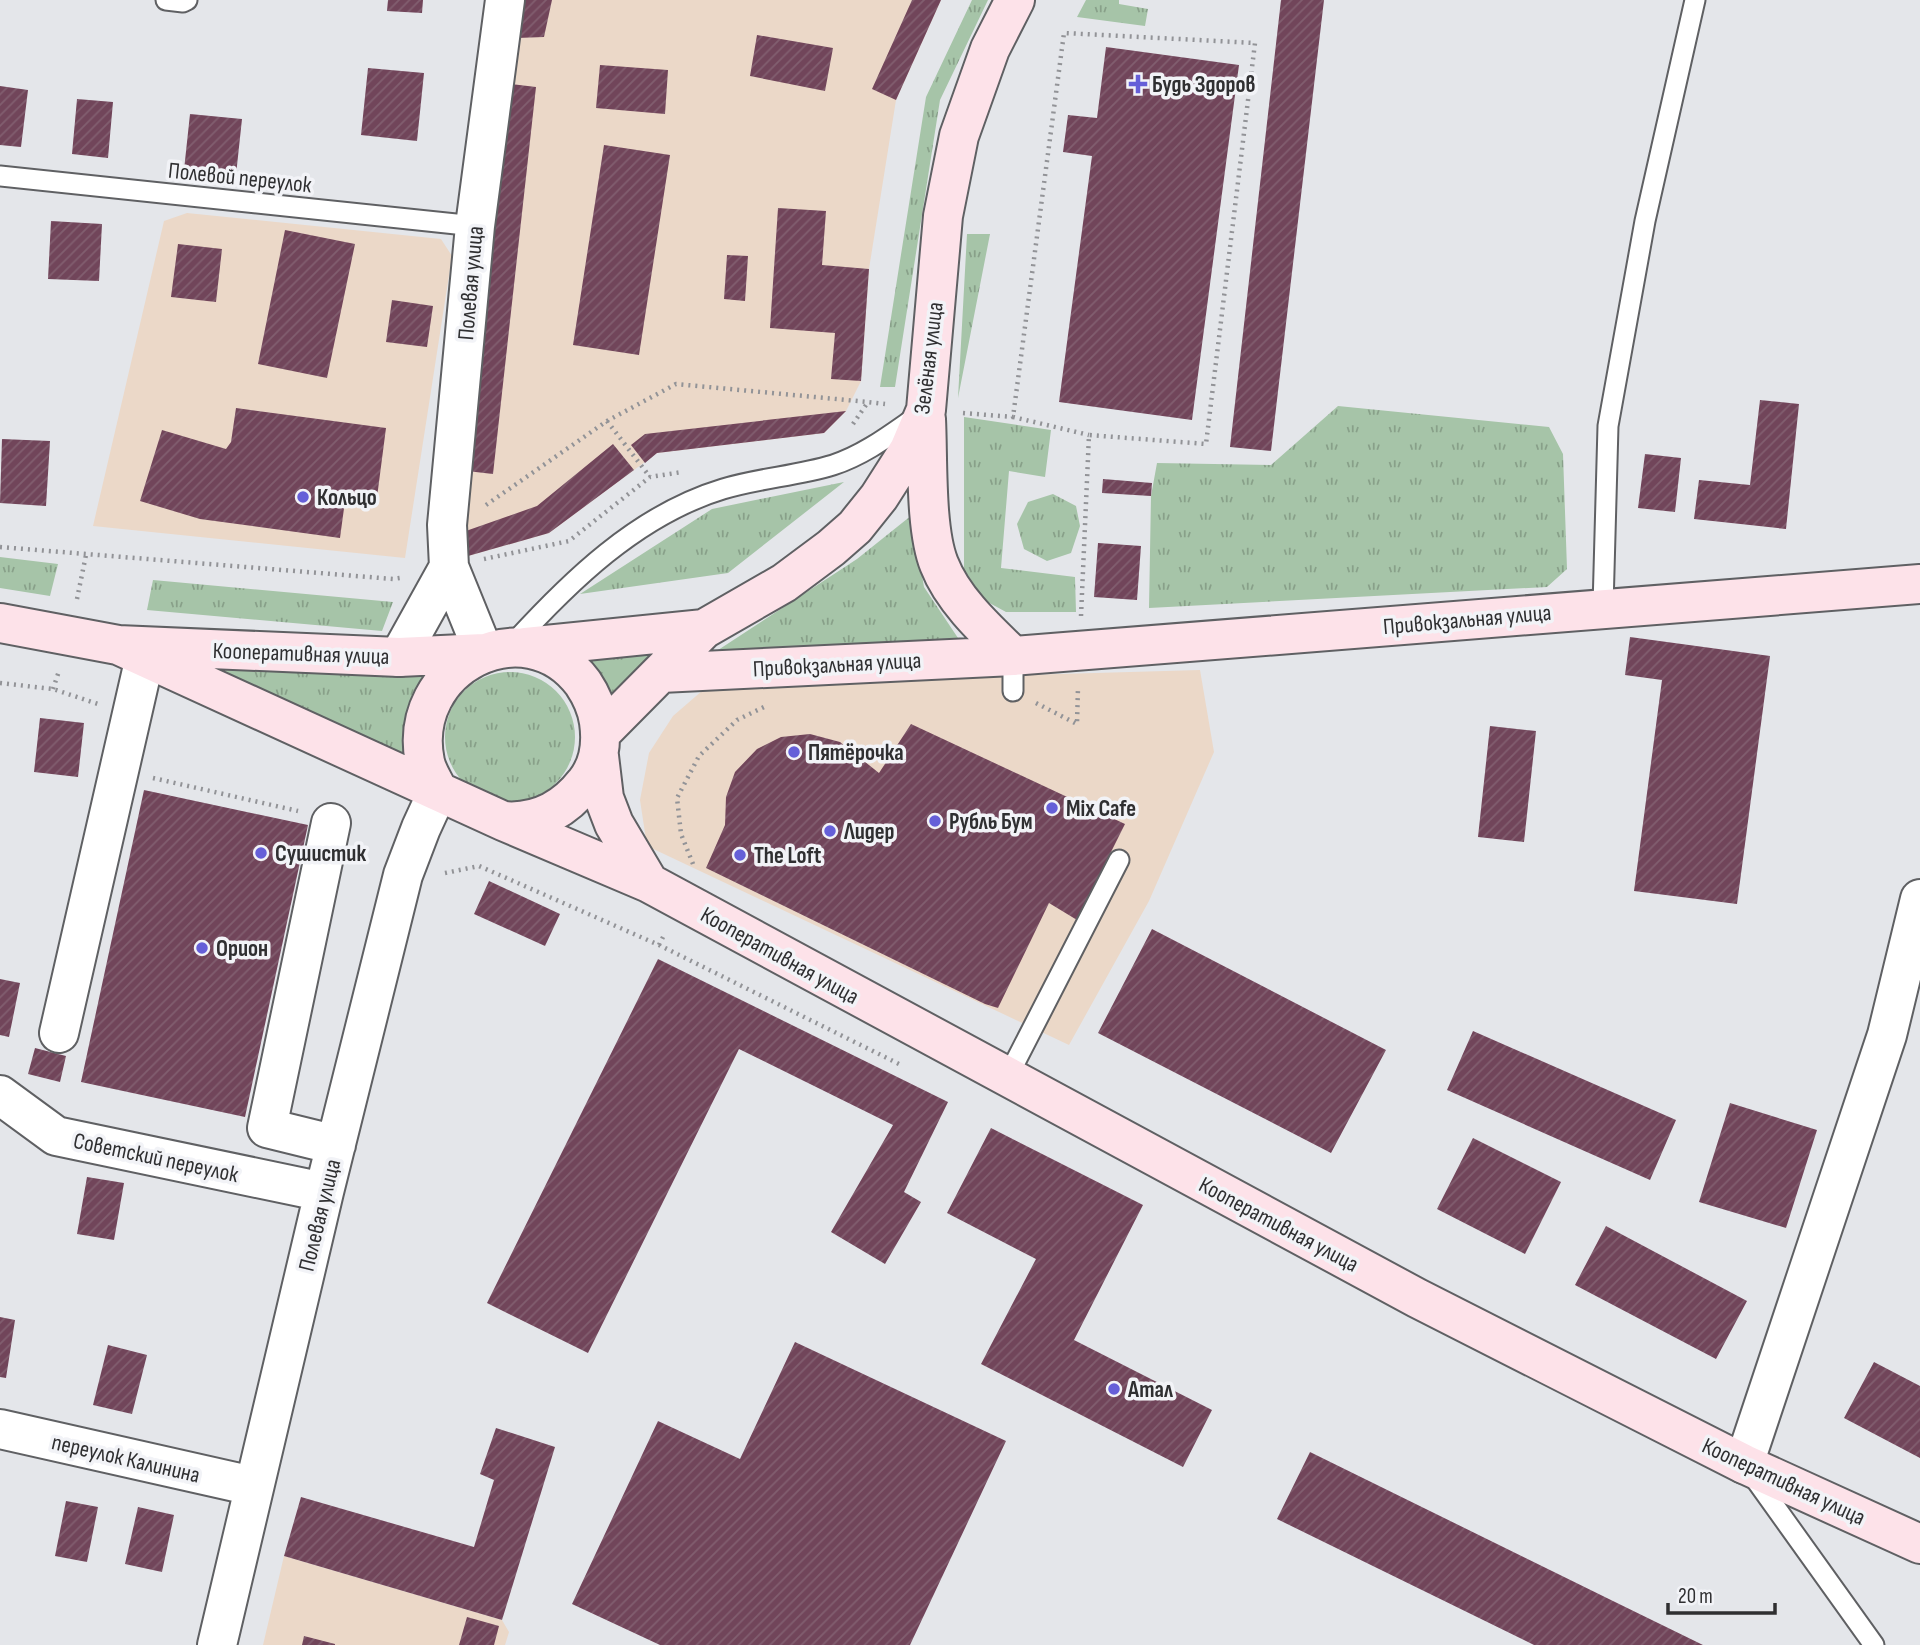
<svg xmlns="http://www.w3.org/2000/svg" width="1920" height="1645" viewBox="0 0 1920 1645" font-family="'Sofia Sans Condensed',sans-serif">
	<style>
		.commercial { fill: #ebd8c8 }
		.grass { fill: url(#grass-tufts) }
		.building { fill: url(#building-hatch) }
		.lines { fill: none; stroke-linecap: round; stroke-linejoin: round }
		.lane-casing { stroke: #5f6063; stroke-width: 23 }
		.street-casing { stroke: #5f6063; stroke-width: 42 }
		.secondary-casing { stroke: #5f6063; stroke-width: 42 }
		.path { stroke: #929397; stroke-width: 4.5; stroke-dasharray: 2 5; stroke-linecap: butt }
		.lane { stroke: #fff; stroke-width: 19 }
		.street { stroke: #fff; stroke-width: 38 }
		.secondary { stroke: #fde2e9; stroke-width: 38 }
		.poi-dot { fill: #655fd8; stroke: #f2f3f7; stroke-width: 2.5 }
		.labels { text-anchor: middle; stroke-width: 7; stroke-linejoin: round; paint-order: stroke }
		.poi-label { font-size: 23px; font-weight: bold; fill: #2f2f31; stroke: #f2f3f7; text-anchor: start }
		.street-label { font-size: 23px; fill: #2f2f31; stroke: #f2f3f7 }
	</style>
	<defs>
		<pattern id="grass-tufts" width="24" height="20" patternUnits="userSpaceOnUse" patternTransform="scale(1.75)"><rect width="24" height="20" fill="#a6c4a8"/><path d="M3 7l-1-3M5 7V3M7 7l1-3M15 17l-1-3M17 17v-4M19 17l1-3" fill="none" stroke="#88a089"/></pattern>
		<pattern id="building-hatch" width="6" height="6" patternUnits="userSpaceOnUse" patternTransform="scale(1.75)"><rect width="6" height="6" fill="#71455a"/><path d="M-1 1l2-2M0 6l6-6M5 7l2-2" fill="none" stroke="#815e6f"/></pattern>
	</defs>
	<rect width="100%" height="100%" fill="#e4e6ea"/>
	<path class="commercial" d="M522,0H941L896,100L869,269L861,381L846,411L824,433L657,453L549,533L468,556L463,532Z
		M187,213L441,239L452,256L405,558L93,526L164,221Z
		M1200,670L1214,752L1149,901L1069,1045L647,846L640,800L649,753L673,716L710,684Z
		M284,1556L502,1620L509,1632L505,1645H263Z"/>
	<path class="grass" d="M972,0H988L940,100L895,387H880L926,97Z
		M1086,0H1119V4L1148,9L1145,26L1077,17Z
		M967,234H990L958,398Z
		M1338,406L1549,427L1563,454L1567,569L1547,587L1149,608L1151,496L1157,463L1271,465Z
		M964,417L1051,430L1045,477L1009,471L1001,568L1075,577L1076,612H1006L984,600L964,569Z
		M844,482L728,573L580,594L712,509Z
		M1053,494L1076,506L1080,526L1071,553L1047,561L1024,549L1017,524L1028,502Z
		M912,515L924,587L960,641L712,654L857,559Z
		M0,557L58,564L50,596L0,588Z
		M153,580L393,602L382,631L147,610Z
		M664,647L606,705L576,658Z
		M182,662L428,675L406,716L411,757Z
		M445 737a65 65 0 1 1 130 0a65 65 0 1 1-130 0Z"/>
	<path class="building" d="M388,0H423L422,13L387,11Z
		M522,0H552L544,37L517,38Z
		M912,0H941L896,100L872,89Z
		M1281,0H1324L1271,451L1230,447Z
		M757,35L833,48L825,91L750,76Z
		M1106,47L1239,65L1192,420L1059,402L1092,156L1063,152L1068,115L1097,118Z
		M600,65L668,70L665,114L596,108Z
		M368,68L424,73L417,141L361,135Z
		M511,84L536,87L493,474L467,471Z
		M0,86L28,90L21,147L0,145Z
		M77,99L113,102L108,158L72,154Z
		M190,114L242,119L236,175L184,170Z
		M604,145L670,155L639,355L573,345Z
		M778,208L826,211L822,265L869,269L861,381L831,379L835,333L770,328Z
		M51,221L102,224L99,281L48,279Z
		M285,230L355,244L327,378L258,364Z
		M178,244L222,249L216,302L171,297Z
		M727,255L748,256L745,301L724,299Z
		M392,300L433,306L427,347L386,342Z
		M1760,400L1799,404L1786,529L1694,519L1699,480L1750,485Z
		M236,408L386,428L376,505L345,501L340,538L200,519L140,501L162,430L226,449L231,442Z
		M846,411L824,433L657,453L645,463L631,445L645,434Z
		M2,439L50,441L46,506L0,503Z
		M613,444L634,470L549,533L468,556L463,532L537,506Z
		M1645,454L1681,458L1675,512L1638,508Z
		M1103,479L1152,483L1151,496L1102,493Z
		M1098,543L1141,546L1137,600L1094,597Z
		M1630,637L1770,656L1737,904L1634,891L1662,680L1625,675Z
		M40,718L84,723L78,777L34,772Z
		M911,724L1125,824L1077,920L1049,903L998,1008L985,1004L706,868L725,825L726,797L735,772L757,749L781,737L810,734L840,742L879,773Z
		M1490,726L1536,731L1524,842L1478,837Z
		M144,790L308,825L245,1117L81,1082Z
		M489,881L560,914L545,946L474,914Z
		M1152,929L1386,1050L1331,1153L1098,1033Z
		M658,959L948,1102L904,1192L921,1202L885,1264L831,1232L893,1125L739,1049L588,1353L487,1303Z
		M0,979L20,983L9,1037L0,1035Z
		M1473,1031L1676,1120L1650,1180L1447,1090Z
		M35,1048L66,1056L60,1082L28,1074Z
		M1730,1103L1817,1130L1786,1228L1699,1202Z
		M991,1128L1143,1205L1074,1340L1212,1410L1183,1467L981,1364L1036,1259L947,1213Z
		M1473,1138L1561,1182L1525,1254L1437,1209Z
		M87,1177L124,1183L114,1240L77,1234Z
		M1606,1226L1747,1301L1716,1359L1575,1285Z
		M0,1317L15,1320L6,1378L0,1377Z
		M795,1342L1006,1441L910,1645H660L572,1604L658,1421L740,1459Z
		M108,1345L147,1355L132,1414L93,1405Z
		M1874,1362L1920,1386V1458L1844,1418Z
		M496,1428L555,1447L502,1620L284,1556L301,1497L474,1547L494,1480L480,1474Z
		M1310,1452L1613,1601L1703,1645H1534L1277,1519Z
		M66,1501L98,1507L87,1562L55,1556Z
		M138,1507L174,1515L162,1572L125,1564Z
		M467,1617L499,1626L494,1645H459Z
		M304,1636L335,1644V1645H302Z"/>
	<g class="lines">
		<g class="lane-casing">
			<path id="lane" d="M166,0L183,2L187,0
				M0,176L475,226
				M1603,607L1608,426L1645,221L1695,0
				M510,647C569,582 637,515 723,489C759,478 797,476 833,465C864,455 890,435 916,417
				M1013,691V656
				M1007,1078L1119,860
				M1753,1476L1874,1645"/>
		</g>
		<g class="street-casing">
			<path id="street" d="M449,567L447,525L475,226L505,0
				M399,657L449,567L484,653
				M331,823L267,1128L336,1145
				M59,1033L145,657
				M0,1095L56,1136L324,1192
				M0,1429L253,1486
				M1744,1464L1887,1035L1920,899
				M217,1645L324,1192L403,875L421,828L438,791"/>
		</g>
		<g class="secondary-casing">
			<path id="secondary" d="M926,419C928,459 925,529 939,564C953,600 986,630 1013,656
				M0,623L118,645L399,657L484,653
				M118,645L503,821C537,824 564,810 585,783C599,766 602,743 599,722C597,708 591,695 583,683C525,605 405,667 425,762C427,772 434,782 438,791
				M526,647L704,629
				M661,673L1013,656L1920,584
				M601,733L704,629L784,583L831,548L855,527L879,497L909,450L926,410L943,216L959,136L990,49L1015,0
				M599,756L604,798L614,824L649,883
				M503,821L649,883L1417,1298L1744,1464L1920,1544"/>
		</g>
		<path class="path" d="M963,413L1013,417
			M607,421L650,477
			M853,424L868,402L885,404
			M486,505L607,421L676,384L868,402
			M0,547L393,579L400,578
			M484,559L569,541L650,477L682,472
			M77,599L86,555
			M1081,616L1089,435L1206,444L1255,43L1064,33L1013,417L1089,435
			M0,683L53,689L98,704
			M53,689L59,671
			M1036,703L1077,724L1078,687
			M153,778L298,811
			M693,864L681,834L677,798L699,756L737,720L764,707
			M445,873L479,866L659,945L899,1064
			M659,945L665,933"/>
		<use href="#lane" class="lane"/>
		<use href="#street" class="street"/>
		<use href="#secondary" class="secondary"/>
	</g>
	<g class="poi-dot">
		<path d="M1134.5 73.5h7v7h7v7h-7v7h-7v-7h-7v-7h7z"/>
		<circle cx="303" cy="497" r="7"/>
		<circle cx="794" cy="752" r="7"/>
		<circle cx="1052" cy="808" r="7"/>
		<circle cx="935" cy="821" r="7"/>
		<circle cx="830" cy="831" r="7"/>
		<circle cx="261" cy="853" r="7"/>
		<circle cx="740" cy="855" r="7"/>
		<circle cx="202" cy="948" r="7"/>
		<circle cx="1114" cy="1389" r="7"/>
	</g>
	<g class="labels">
		<g class="poi-label">
			<text x="1152" y="92">Будь Здоров</text>
			<text x="317" y="505">Кольцо</text>
			<text x="808" y="760">Пятёрочка</text>
			<text x="1066" y="816">Mix Cafe</text>
			<text x="949" y="829">Рубль Бум</text>
			<text x="844" y="839">Лидер</text>
			<text x="275" y="861">Сушистик</text>
			<text x="754" y="863">The Loft</text>
			<text x="216" y="956">Орион</text>
			<text x="1128" y="1397">Атал</text>
		</g>
		<g class="street-label">
			<text transform="translate(240 177) rotate(6)" y="8">Полевой переулок</text>
			<text transform="translate(470 283) rotate(-85)" y="8">Полевая улица</text>
			<text transform="translate(928 358) rotate(-83)" y="8">Зелёная улица</text>
			<text transform="translate(1467 619) rotate(-5)" y="8">Привокзальная улица</text>
			<text transform="translate(301 653) rotate(2)" y="8">Кооперативная улица</text>
			<text transform="translate(837 664) rotate(-3)" y="8">Привокзальная улица</text>
			<text transform="translate(780 955) rotate(29)" y="8">Кооперативная улица</text>
			<text transform="translate(156 1157) rotate(12)" y="8">Советский переулок</text>
			<text transform="translate(319 1215) rotate(-76)" y="8">Полевая улица</text>
			<text transform="translate(1279 1224) rotate(28)" y="8">Кооперативная улица</text>
			<text transform="translate(126 1458) rotate(13)" y="8">переулок Калинина</text>
			<text transform="translate(1784 1481) rotate(25)" y="8">Кооперативная улица</text>
		</g>
	</g>
	<path d="M1668 1603v10h107v-10" fill="none" stroke="#2f2f31" stroke-width="3.5"/>
	<text x="1678" y="1603" font-size="21" fill="#2f2f31" stroke="#f2f3f7" stroke-width="5" paint-order="stroke">20 m</text>
</svg>
